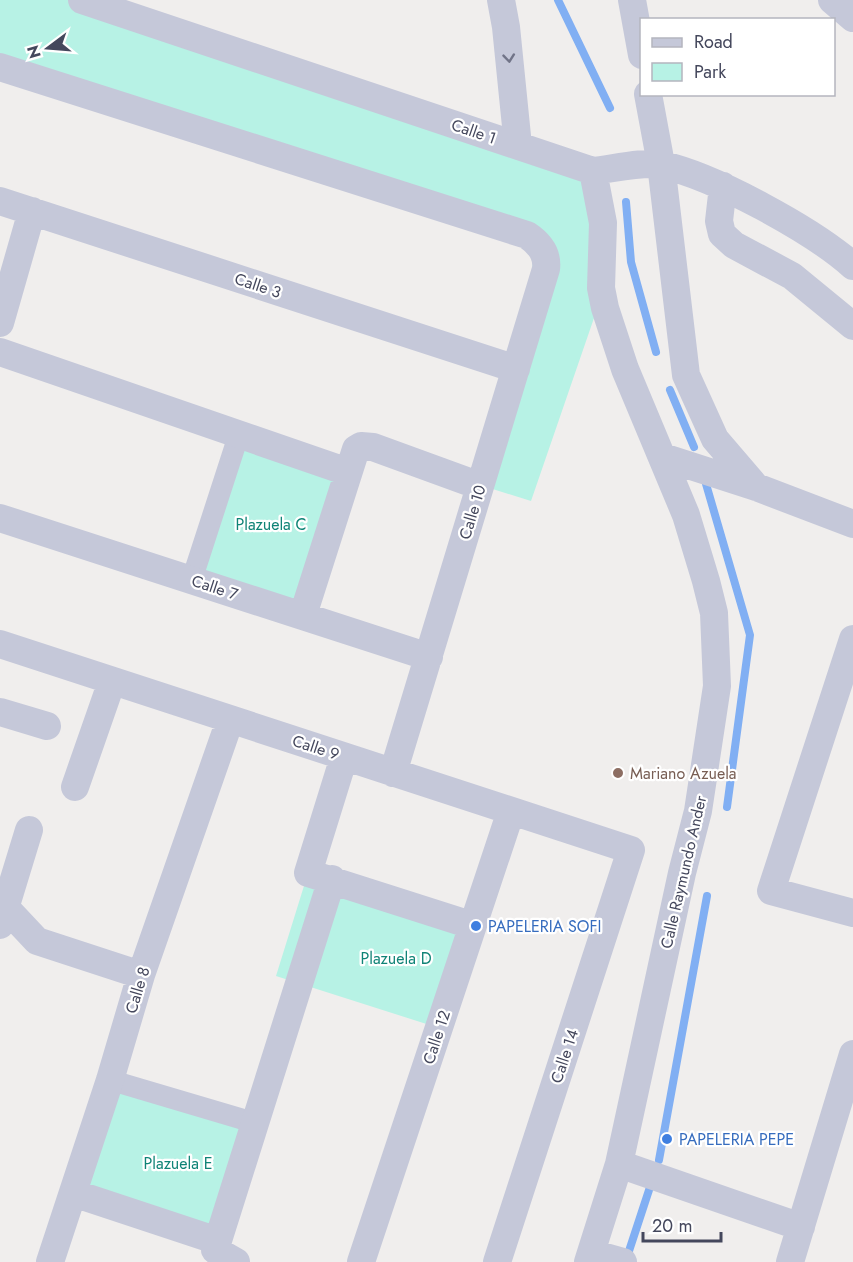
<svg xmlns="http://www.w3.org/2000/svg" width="853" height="1262" viewBox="0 0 853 1262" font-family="Jost,sans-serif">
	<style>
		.green { fill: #b7f2e5 }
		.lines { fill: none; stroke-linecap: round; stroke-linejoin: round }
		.stream { stroke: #81aff3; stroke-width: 8 }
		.pedestrian { stroke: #c5c8d9; stroke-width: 21 }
		.minor { stroke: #c5c8d9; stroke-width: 28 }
		.oneway { stroke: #717488 }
		.education-dot { fill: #8d6e63; stroke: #fff; stroke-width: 2 }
		.shop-dot { fill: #3f7fe0; stroke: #fff; stroke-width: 2 }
		.labels { text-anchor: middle; stroke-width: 4.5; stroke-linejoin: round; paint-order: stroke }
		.street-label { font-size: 16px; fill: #44475c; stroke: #fff }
		.park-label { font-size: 16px; fill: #0f8376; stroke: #fff }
		.education-label { font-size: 16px; fill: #785e54; stroke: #fff; text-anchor: start }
		.shop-label { font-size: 16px; fill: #366cbe; stroke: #fff; text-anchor: start }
	</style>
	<rect width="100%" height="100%" fill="#f0eeed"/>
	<path class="green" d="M0,0H73L590,175L594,318L531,501L483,486L520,370L536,236L0,63Z
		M239,434L348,472L303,615L192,579Z
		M308,873L471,925L439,1028L276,976Z
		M110,1080L255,1123L218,1241L73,1193Z"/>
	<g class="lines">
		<path class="stream" d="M558,0L610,108
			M626,202L631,262L656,352
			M670,390L694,447
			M706,484L750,635L727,807
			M659,1160L707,896
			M628,1254L651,1184"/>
		<path class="pedestrian" d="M192,579L239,434
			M110,1080L255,1123"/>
		<path class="minor" d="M82,0L593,171C612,169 645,161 662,165C714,176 814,231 853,266
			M501,0L506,27L518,146
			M632,0L642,55
			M832,0L853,18
			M0,67L527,235C539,243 548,254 546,269L393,773
			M648,94L661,164L686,375L715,439L756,487
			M723,186L719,221L722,234L734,245L792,276L853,326
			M0,201L516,369
			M0,323L32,211
			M0,352L348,472
			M663,457L756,487L853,524
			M0,518L429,657
			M303,615L356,449L361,446L373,447L480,486
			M853,639L771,891L853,913
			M0,644L631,850L497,1262
			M0,712L47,726
			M344,757L308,873L471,925
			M75,787L112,681
			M6,908L37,941L141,975
			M0,925L29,830
			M619,1164L801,1227
			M73,1193L218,1241
			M591,1253L623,1262
			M50,1262L110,1080L141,975L230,720
			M236,1262L215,1250L332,879
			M361,1262L511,811
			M588,1262L619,1164L682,873L698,811L717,686L714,613L706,581L686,515L625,369L605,308L601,288L603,223L593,171
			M790,1262L853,1054"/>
	</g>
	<defs><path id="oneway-chevron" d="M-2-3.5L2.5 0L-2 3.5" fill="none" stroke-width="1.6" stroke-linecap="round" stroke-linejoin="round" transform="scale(1.5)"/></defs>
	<use class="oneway" href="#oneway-chevron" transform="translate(509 58) rotate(84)"/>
	<circle class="education-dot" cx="618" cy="773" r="6"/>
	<g class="shop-dot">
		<circle cx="476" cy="926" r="6"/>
		<circle cx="667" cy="1139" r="6"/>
	</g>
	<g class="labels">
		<g class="street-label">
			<text transform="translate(474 131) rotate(19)" y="6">Calle 1</text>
			<text transform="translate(258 285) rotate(18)" y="6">Calle 3</text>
			<text transform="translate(472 512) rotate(-73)" y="6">Calle 10</text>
			<text transform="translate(215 587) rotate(18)" y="6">Calle 7</text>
			<text transform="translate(316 747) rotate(18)" y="6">Calle 9</text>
			<text transform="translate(683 872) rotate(-77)" y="6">Calle Raymundo Ander</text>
			<text transform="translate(137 990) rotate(-73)" y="6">Calle 8</text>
			<text transform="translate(436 1037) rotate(-72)" y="6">Calle 12</text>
			<text transform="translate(564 1056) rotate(-72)" y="6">Calle 14</text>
		</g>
		<g class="park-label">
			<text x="271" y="530">Plazuela C</text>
			<text x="396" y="964">Plazuela D</text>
			<text x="178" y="1169">Plazuela E</text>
		</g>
		<g class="education-label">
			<text x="630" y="779">Mariano Azuela</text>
		</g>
		<g class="shop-label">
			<text x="488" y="932">PAPELERIA SOFI</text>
			<text x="679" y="1145">PAPELERIA PEPE</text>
		</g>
	</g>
	<rect x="640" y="18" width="195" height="78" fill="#ffffff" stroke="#b4b5be" stroke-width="1.5"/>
	<rect x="652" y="38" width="30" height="9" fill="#c5c8d9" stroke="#b4b5be" stroke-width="1.5"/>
	<text x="694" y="48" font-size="18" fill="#44475c">Road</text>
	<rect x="652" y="63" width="30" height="18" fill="#b7f2e5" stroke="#b4b5be" stroke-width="1.5"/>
	<text x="694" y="78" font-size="18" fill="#44475c">Park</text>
	<g transform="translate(48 48) rotate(254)" stroke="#ffffff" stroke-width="4.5" paint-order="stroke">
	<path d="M0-4.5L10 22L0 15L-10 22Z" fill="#44475c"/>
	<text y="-9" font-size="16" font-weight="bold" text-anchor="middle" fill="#44475c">N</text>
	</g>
	<path d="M643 1232v9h78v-9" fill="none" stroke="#44475c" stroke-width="3"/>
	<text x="652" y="1232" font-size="18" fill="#44475c" stroke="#ffffff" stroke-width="4.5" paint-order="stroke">20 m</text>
</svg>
